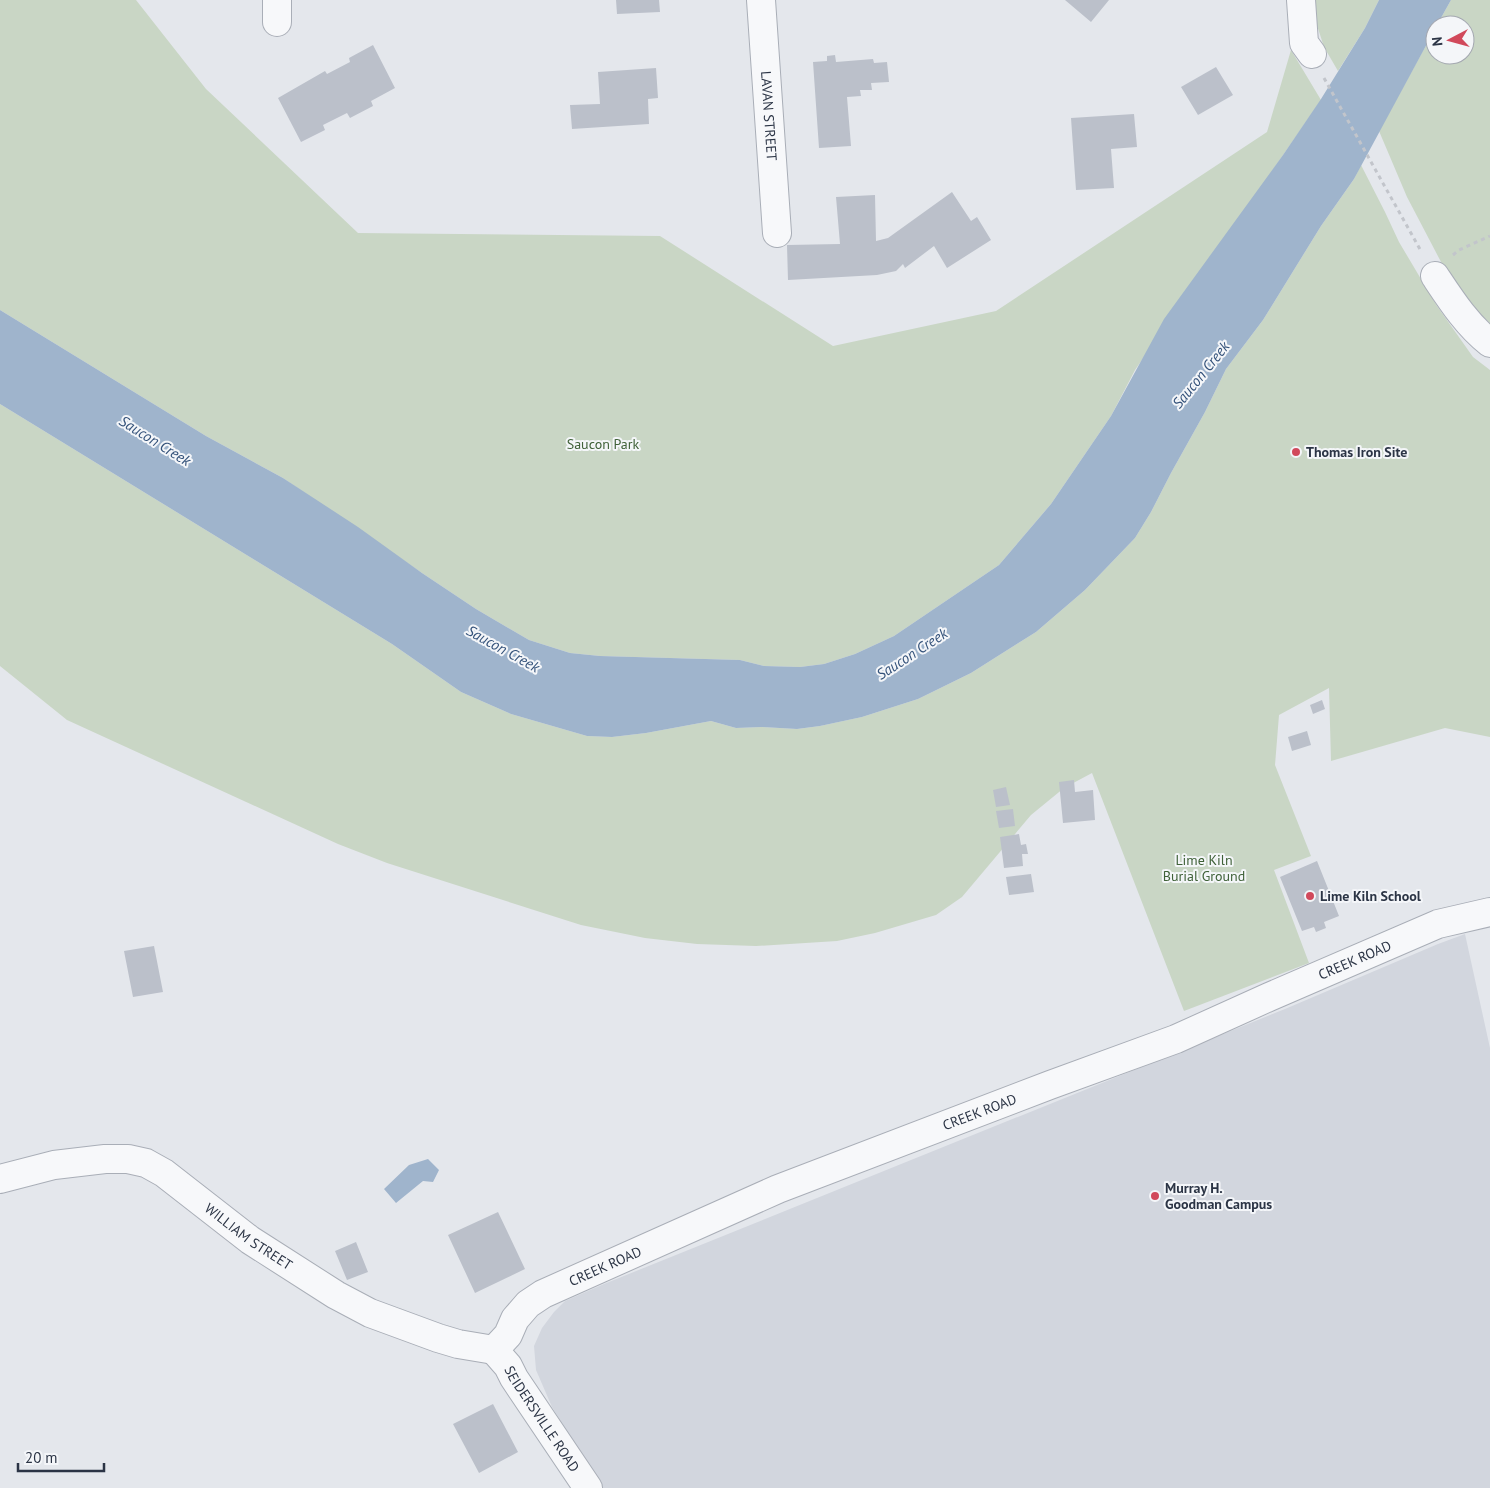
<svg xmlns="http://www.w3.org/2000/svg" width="1490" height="1488" viewBox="0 0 1490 1488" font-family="'PT Sans',sans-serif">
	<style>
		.built { fill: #d2d6de }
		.green { fill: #c9d6c5 }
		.water { fill: #9fb4cc }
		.building { fill: #bbc0ca }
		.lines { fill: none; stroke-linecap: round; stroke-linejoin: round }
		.minor-casing { stroke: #a9aeb7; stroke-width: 30 }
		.path { stroke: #c2c5cb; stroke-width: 3; stroke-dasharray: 4 4; stroke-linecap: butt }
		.minor { stroke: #f7f8fa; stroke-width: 28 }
		.poi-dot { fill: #d1495b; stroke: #f4f6f9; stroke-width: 2 }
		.labels { text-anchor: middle; stroke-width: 4; stroke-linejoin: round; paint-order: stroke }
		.street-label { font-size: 14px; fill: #2b3445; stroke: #f4f6f9 }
		.park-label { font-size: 14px; fill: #3f6138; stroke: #f4f6f9 }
		.poi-label { font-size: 14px; font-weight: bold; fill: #2b3445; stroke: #f4f6f9; text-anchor: start }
		.water-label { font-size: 15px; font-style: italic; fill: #34527a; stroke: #f4f6f9 }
	</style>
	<rect width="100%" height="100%" fill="#e4e7ec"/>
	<path class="built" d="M1465,934L1490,1048V1488H601L552,1407L536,1370L534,1346L542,1328L554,1312L565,1301L604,1284L1285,1009L1438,944Z"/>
	<path class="green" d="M0,0H136L206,89L358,233L660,236L833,346L996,311L1267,132L1291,50L1321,100L1135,370L1111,416L1051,504L999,565L894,636L855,654L824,664L800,667L764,666L740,660L600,656L570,653L529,640L476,609L422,573L283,478L206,436L0,310Z
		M1315,0H1379L1365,28L1338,71L1324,47L1314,16Z
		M1451,0H1490V325L1451,281L1407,197L1379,131L1435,29V55H1465V25H1437Z
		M1361,165L1385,212L1399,242L1437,306L1473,357L1490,370V737L1445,728L1331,761L1329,688L1279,715L1275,765L1311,856L1274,870L1309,963L1184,1011L1092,773L1064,788L1031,815L962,897L936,915L875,933L837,941L756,946L697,944L645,938L581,925L387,863L338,844L67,720L0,666V404L392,644L461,692L511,714L587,736L612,737L646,733L711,721L736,728L762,727L797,729L820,726L862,717L918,699L971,673L1036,632L1085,590L1135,538L1151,512L1171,473L1205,412L1226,369L1263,320L1321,226L1354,179Z"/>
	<path class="water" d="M1379,0H1451L1437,25H1435V29L1354,179L1321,226L1263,320L1226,369L1205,412L1171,473L1151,512L1135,538L1085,590L1036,632L971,673L918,699L862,717L820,726L797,729L762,727L736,728L711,721L646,733L612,737L587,736L511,714L461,692L392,644L0,404V310L206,436L283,478L358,527L422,573L476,609L529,640L570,653L600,656L740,660L764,666L800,667L824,664L855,654L894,636L999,565L1051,504L1111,416L1164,319L1283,155L1321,99L1365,28Z
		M428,1159L439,1170L433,1182L423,1181L396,1203L384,1189L409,1165Z"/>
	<path class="building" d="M616,0H659L660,12L617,14Z
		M1065,0H1109L1091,22Z
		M373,45L395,88L371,101L373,106L350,118L347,113L323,125L325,130L301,142L278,98L325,71L327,74L350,62L349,58Z
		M835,55L836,62L873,59L874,63L887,62L889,82L871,83L872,90H860L861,96L847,97L851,146L819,148L813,62L827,61V56Z
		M1216,67L1233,95L1198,115L1181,87Z
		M656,68L658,98L648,99L649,124L572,129L570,105L600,104L598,72Z
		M1134,114L1137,147L1111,149L1114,188L1076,190L1071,118Z
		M952,192L971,221L977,217L991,240L947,268L934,246L905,268L903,264L896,271L877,275L788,280L787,245L840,244L836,197L875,195L876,241L888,238Z
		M1322,700L1325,709L1313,714L1310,705Z
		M1307,731L1311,745L1292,751L1288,737Z
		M1074,780L1075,792L1093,790L1095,820L1063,823L1059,782Z
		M1006,787L1010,805L996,807L993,790Z
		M1013,809L1015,826L999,828L996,811Z
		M1019,834L1021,845L1026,844L1028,854H1022L1023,866L1004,868L1000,837Z
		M1317,861L1339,916L1324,922L1326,928L1316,932L1314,927L1302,931L1280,877Z
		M1031,874L1034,892L1009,895L1006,877Z
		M154,946L163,992L133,997L124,951Z
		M498,1212L525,1269L475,1293L448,1235Z
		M356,1242L368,1272L347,1280L335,1251Z
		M493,1404L518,1452L479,1473L453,1424Z"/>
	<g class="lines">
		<g class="minor-casing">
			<g id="minor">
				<path d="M277,0V22"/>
				<path id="s1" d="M761,0L777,233"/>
				<path d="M1301,0L1304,43L1312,54"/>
				<path d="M1435,276C1451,300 1467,325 1490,343"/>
				<path id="s2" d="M0,1179L54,1165L105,1159H128L146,1163L164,1173L250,1240L336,1295L370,1313L438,1338L458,1344L494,1350"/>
				<path id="s3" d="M494,1350L508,1335L515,1319L528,1304L543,1294L778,1189L1050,1085L1176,1039L1269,997L1438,924L1490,912"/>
				<path id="s4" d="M494,1350L508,1366L514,1378L588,1488"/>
			</g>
		</g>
		<path class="path" d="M1324,78L1421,251
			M1453,255L1459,250L1490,236"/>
		<use href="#minor" class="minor"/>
	</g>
	<g class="poi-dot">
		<circle cx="1296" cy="452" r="5"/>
		<circle cx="1310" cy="896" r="5"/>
		<circle cx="1155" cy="1196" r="5"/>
	</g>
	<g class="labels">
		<g class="street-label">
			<text dy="5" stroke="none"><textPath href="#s1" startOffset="116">LAVAN STREET</textPath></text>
			<text dy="5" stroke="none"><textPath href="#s3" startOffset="954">CREEK ROAD</textPath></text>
			<text dy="5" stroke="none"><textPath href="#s3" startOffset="549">CREEK ROAD</textPath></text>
			<text dy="5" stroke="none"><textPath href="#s2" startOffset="275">WILLIAM STREET</textPath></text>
			<text dy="5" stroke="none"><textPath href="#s3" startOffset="144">CREEK ROAD</textPath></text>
			<text dy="5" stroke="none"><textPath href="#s4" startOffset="84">SEIDERSVILLE ROAD</textPath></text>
		</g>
		<g class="park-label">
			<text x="603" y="449">Saucon Park</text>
			<text x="1204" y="865">Lime Kiln<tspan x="1204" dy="16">Burial Ground</tspan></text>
		</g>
		<g class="poi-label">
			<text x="1306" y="457">Thomas Iron Site</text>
			<text x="1320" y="901">Lime Kiln School</text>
			<text x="1165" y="1193">Murray H.<tspan x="1165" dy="16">Goodman Campus</tspan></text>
		</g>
		<g class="water-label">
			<text transform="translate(1201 375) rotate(-51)" y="5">Saucon Creek</text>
			<text transform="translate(155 441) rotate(32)" y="5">Saucon Creek</text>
			<text transform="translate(503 649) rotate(29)" y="5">Saucon Creek</text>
			<text transform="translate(912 654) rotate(-33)" y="5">Saucon Creek</text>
		</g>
	</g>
	<g transform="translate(1450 40) rotate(264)"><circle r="24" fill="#f4f6f9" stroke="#a4a8b1"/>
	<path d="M0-4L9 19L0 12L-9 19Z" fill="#d1495b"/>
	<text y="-8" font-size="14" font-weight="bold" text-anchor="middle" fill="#2b3445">N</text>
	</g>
	<path d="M18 1463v8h86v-8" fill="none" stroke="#2b3445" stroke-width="2.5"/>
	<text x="25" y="1463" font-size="15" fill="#2b3445" stroke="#f4f6f9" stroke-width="4" paint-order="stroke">20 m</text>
</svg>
